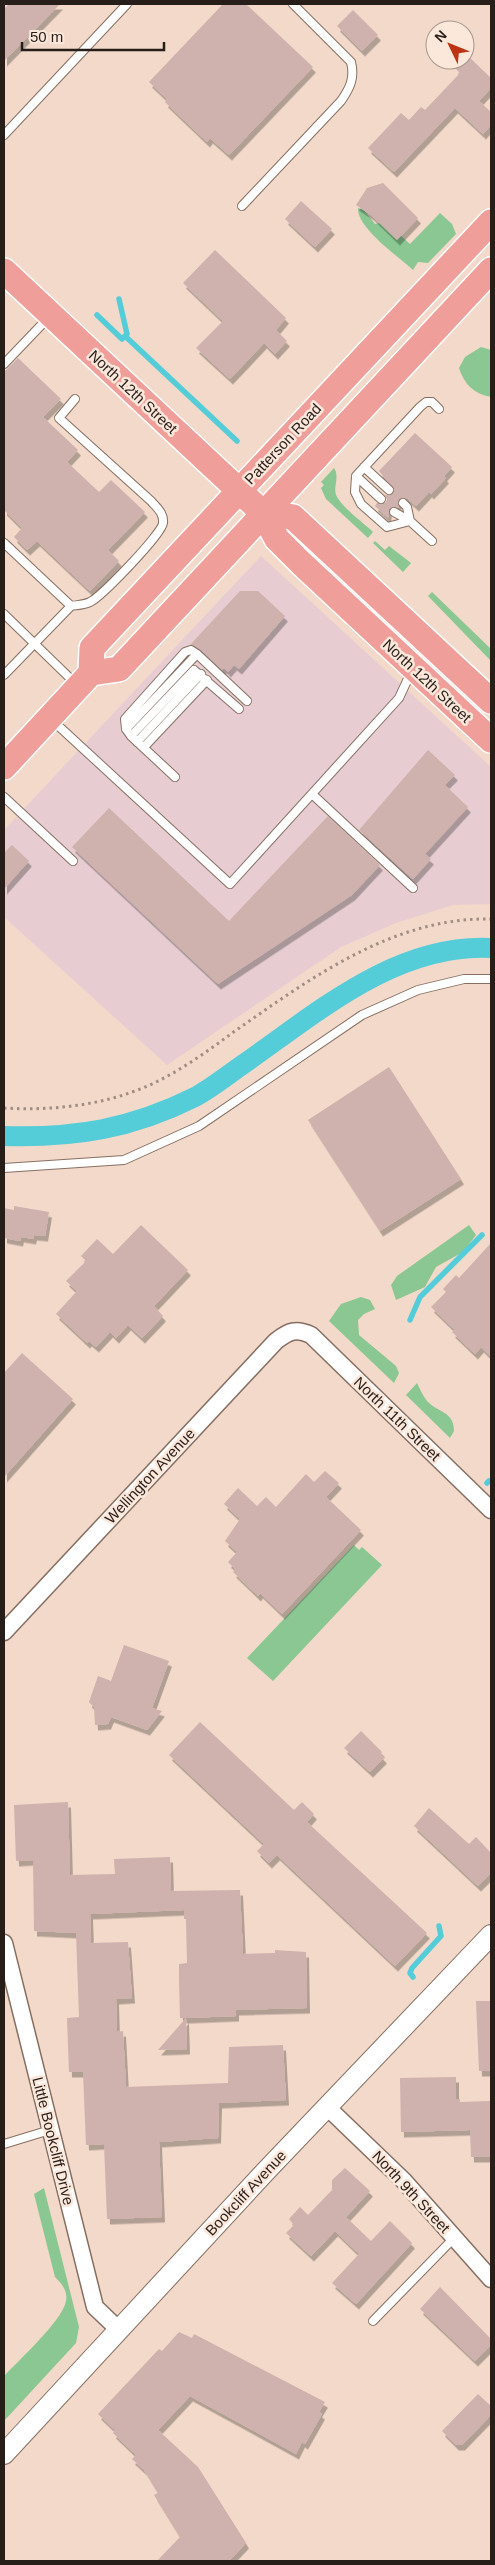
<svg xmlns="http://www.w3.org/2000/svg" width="495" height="2565" viewBox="0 0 495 2565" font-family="Helvetica,sans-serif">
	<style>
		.commercial { fill: #e7cdd1 }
		.green { fill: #8bc792 }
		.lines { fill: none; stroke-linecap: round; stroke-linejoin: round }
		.stream { stroke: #55cdd9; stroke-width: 5.5 }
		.canal { stroke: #55cdd9; stroke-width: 20 }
		.building { fill: #cfb1ad; filter: url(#shadow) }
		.service-casing { stroke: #866f62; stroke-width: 10 }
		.minor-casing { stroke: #866f62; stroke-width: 19 }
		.tertiary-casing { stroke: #866f62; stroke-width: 22 }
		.primary-casing { stroke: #fff; stroke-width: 28 }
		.path { stroke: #9f8d82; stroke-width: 3; stroke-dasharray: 2.5 4; stroke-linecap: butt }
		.service { stroke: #fff; stroke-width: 8 }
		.minor { stroke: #fff; stroke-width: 16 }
		.tertiary { stroke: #fff; stroke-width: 20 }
		.primary { stroke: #f09e9a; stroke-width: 25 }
		.labels { text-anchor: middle; stroke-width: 5; stroke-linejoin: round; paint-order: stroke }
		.street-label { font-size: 15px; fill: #271e19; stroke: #fce7db }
	</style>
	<defs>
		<filter id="shadow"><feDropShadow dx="3" dy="5.5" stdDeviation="0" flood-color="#0004"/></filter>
	</defs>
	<rect width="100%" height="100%" fill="#f2d9ca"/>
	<path class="commercial" d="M261,556L491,767V904L453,905L396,923L341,947L167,1065L4,917V830Z"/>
	<path class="green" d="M358,208L364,210L375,224L386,222L410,244L440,213L452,224L456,234L428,263L418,262L413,270C398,256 357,228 358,208Z
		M481,347L491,350V397C474,394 464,384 459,368L465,357Z
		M334,468C340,477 333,486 336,495C341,507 364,523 373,532L368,538L326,499L321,488L324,485L321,482Z
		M375,541L385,550L389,546L411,563L403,572L373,543Z
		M432,592L491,649V661L428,596Z
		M469,1225L476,1235L463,1252L436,1267L425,1287L396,1300L391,1285L397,1276Z
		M361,1297L370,1300L375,1309L364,1314L358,1320L359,1335L396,1366L399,1373L394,1383L329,1321L341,1304Z
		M417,1383C420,1389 423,1396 427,1401C438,1413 454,1411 454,1431L450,1438L406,1395Z
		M354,1545L359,1550L362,1547L382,1565L273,1681L247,1658Z
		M44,2188L79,2327L76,2343L4,2421V2376C18,2361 63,2320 66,2301C68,2291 62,2284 55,2277L34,2194Z"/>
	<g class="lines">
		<path class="stream" d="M119,299L127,334L125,336L237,441
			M97,315L122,339L125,336
			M410,1320L420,1297L482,1235
			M487,1483L489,1481
			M413,1977L410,1973L412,1968L441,1936L439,1926"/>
		<path class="canal" d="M4,1136C75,1138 131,1129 195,1097C212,1088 229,1074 245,1063C318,1012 397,943 491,948"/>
	</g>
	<path class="building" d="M9,4H60L4,61V9Z
		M223,4H246L313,67L229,155L210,138L207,142L165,102L167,99L149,82Z
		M353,10L378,35L362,51L337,26Z
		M467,55L491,78V88L479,101L491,112V125L483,134L455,108L394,172L368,148L401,113L409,120L421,107L425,110L460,73L455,68L465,60Z
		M383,183L418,218L397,240L371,215L356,205L367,188Z
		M301,201L332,229L315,247L285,219Z
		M215,250L286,318L276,330L287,341L275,354L264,343L230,379L196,348L223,321L183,283Z
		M18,358L61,399L43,417L78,450L67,462L99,492L111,480L145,512L108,550L119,561L90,591L37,541L27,550L14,537L22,528L4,510V372Z
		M415,433L452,467L444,476L446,478L431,494L429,492L416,506L407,498L399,499L398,508L393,506L389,509L388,518L375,506L377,503H385L387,500L385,495H391L394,489L379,471Z
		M240,591H258L285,616L239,669L234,665L228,672L224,668L222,670L200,649L190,645Z
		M428,750L455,775L445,785L468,807L425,854L431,859L413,879L359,830Z
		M109,808L229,921L328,816L380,865L352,895L218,984L72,847Z
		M12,845L29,861L4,889V853Z
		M389,1067L461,1179L380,1231L308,1120Z
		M14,1206L49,1212L45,1236L34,1235L33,1239L21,1237L20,1241L4,1238V1208L14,1210Z
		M141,1225L188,1270L154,1306L163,1316L142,1338L128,1325L116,1338L110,1332L96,1347L89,1341L87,1343L56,1314L77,1291L66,1281L86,1261L81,1256L97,1239L113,1254Z
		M491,1243V1357L481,1347L475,1354L452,1332L455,1330L431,1307L446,1292L443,1289L456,1275L459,1278Z
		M22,1353L73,1399L4,1477V1373Z
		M325,1471L339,1483L326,1497L361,1530L282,1614L260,1593L258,1596L233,1572L236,1570L228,1562L237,1552L225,1541L240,1519L224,1504L238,1488L257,1506L266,1497L276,1507L306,1474L314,1482Z
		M124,1645L169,1661L152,1708L162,1711L147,1730L111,1717L108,1724L95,1725L94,1707L89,1702L98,1676L111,1681Z
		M200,1722L294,1810L302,1802L314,1814L307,1822L427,1933L395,1966L277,1855L269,1863L257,1851L264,1844L169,1755Z
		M361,1731L382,1752L380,1754L384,1758L370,1772L344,1748Z
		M68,1802L70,1875L115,1874L114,1859L170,1857L171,1891L240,1890L243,1954L275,1953V1950L306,1952L307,2008L236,2010V2016L186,2018L187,2049L158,2050L186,2018H180L179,1979V1964L187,1963L186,1919H184V1910L90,1914L91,1943L128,1942L132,1998L116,1999L117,2032L123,2031L126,2087L228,2083L229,2047L283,2045L286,2100L219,2103L218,2138L159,2142L162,2217L107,2219L104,2144L86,2145L83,2072H69L67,2018L79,2017L76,1933L34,1931L33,1860L16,1861L14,1805Z
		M429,1808L469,1844L476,1837L491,1853V1873L478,1886L414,1826Z
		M476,2001H491V2071H479Z
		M456,2077V2099H460V2102L491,2101V2157H471L470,2130L401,2132L400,2078Z
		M345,2168L370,2191L346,2217L371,2241L390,2221L412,2243L356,2304L332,2283L359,2254L335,2231L311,2256L286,2233L294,2225L289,2219L300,2207L308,2215L332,2190V2180Z
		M440,2287L491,2339V2345L475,2361L420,2309Z
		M179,2332L192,2338L194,2334L325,2402L319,2412L322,2414L305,2444L302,2442L296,2454L190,2396L158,2430L198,2467L246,2543L229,2561H157L180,2537L154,2495L158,2493L144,2470L132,2459L136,2455L113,2433L115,2430L98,2414L159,2349L162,2351Z
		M478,2394L491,2406V2415L462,2445H456L442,2431Z"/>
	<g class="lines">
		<g class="service-casing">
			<path id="service" d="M4,135L127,4
				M242,206L341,101C350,88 355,78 351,62L293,4
				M4,364L49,317
				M364,467L389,490
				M356,476L381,499
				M403,503L407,507L410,521
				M394,512L410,521L432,541
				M410,521L387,527L361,504L355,492L356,476L420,407L426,402H432L439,409
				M4,543L71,606L4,675
				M71,606C77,605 84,605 90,602C101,597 162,534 163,523C164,513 157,508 151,501L59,418L75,399
				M4,614L76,684
				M52,720L230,884L399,698L412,670
				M126,729L197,654
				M131,736L194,670L239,709
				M137,742L201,674
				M144,747L207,680
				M175,777L131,736L126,729L125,719L185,652L191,650L197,654L247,701
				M312,794L413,888
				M4,797L73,861
				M4,1168L124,1160L199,1126L362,1015L418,990L464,979H491
				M4,2144L50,2130
				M373,2321L454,2238"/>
		</g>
		<g class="minor-casing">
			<path id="minor" d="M4,1632L276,1341C289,1331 296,1328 311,1335L491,1510
				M4,1943L95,2307L119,2330
				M327,2107L404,2181L491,2279"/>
		</g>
		<g class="tertiary-casing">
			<path id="tertiary" d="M4,2454L265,2172L491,1935"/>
		</g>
		<g class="primary-casing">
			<path id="primary" d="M4,271L263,513L277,539L301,563L491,740
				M263,513L293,517L491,701
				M91,673L119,669L491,270
				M4,767L91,673L92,648L491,222"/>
		</g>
		<path class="path" d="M4,1108C54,1111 106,1105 152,1084C182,1070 209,1050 235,1031C311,978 394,917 491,919"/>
		<use href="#service" class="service"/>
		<use href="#minor" class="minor"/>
		<use href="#tertiary" class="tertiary"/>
		<use href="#primary" class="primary"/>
	</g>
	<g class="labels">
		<g class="street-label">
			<text transform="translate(133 392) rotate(43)" y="5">North 12th Street</text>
			<text transform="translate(283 444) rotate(-47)" y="5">Patterson Road</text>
			<text transform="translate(427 681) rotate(43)" y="5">North 12th Street</text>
			<text transform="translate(397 1419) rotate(44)" y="5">North 11th Street</text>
			<text transform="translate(150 1476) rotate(-47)" y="5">Wellington Avenue</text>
			<text transform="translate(53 2141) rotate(76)" y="5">Little Bookcliff Drive</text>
			<text transform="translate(411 2192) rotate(47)" y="5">North 9th Street</text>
			<text transform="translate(246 2193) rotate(-47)" y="5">Bookcliff Avenue</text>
		</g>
	</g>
	<rect width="495" height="2565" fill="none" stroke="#271e19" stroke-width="10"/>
	<g transform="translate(450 45) rotate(313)"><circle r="24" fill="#fce7db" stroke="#a7978d"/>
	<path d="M0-4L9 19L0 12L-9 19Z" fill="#bd3311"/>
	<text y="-8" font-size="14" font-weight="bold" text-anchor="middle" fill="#271e19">N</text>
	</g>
	<path d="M22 42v8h142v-8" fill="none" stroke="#271e19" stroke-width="2.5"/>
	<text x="30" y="42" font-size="15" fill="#271e19" stroke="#fce7db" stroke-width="4" paint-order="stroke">50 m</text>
</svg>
